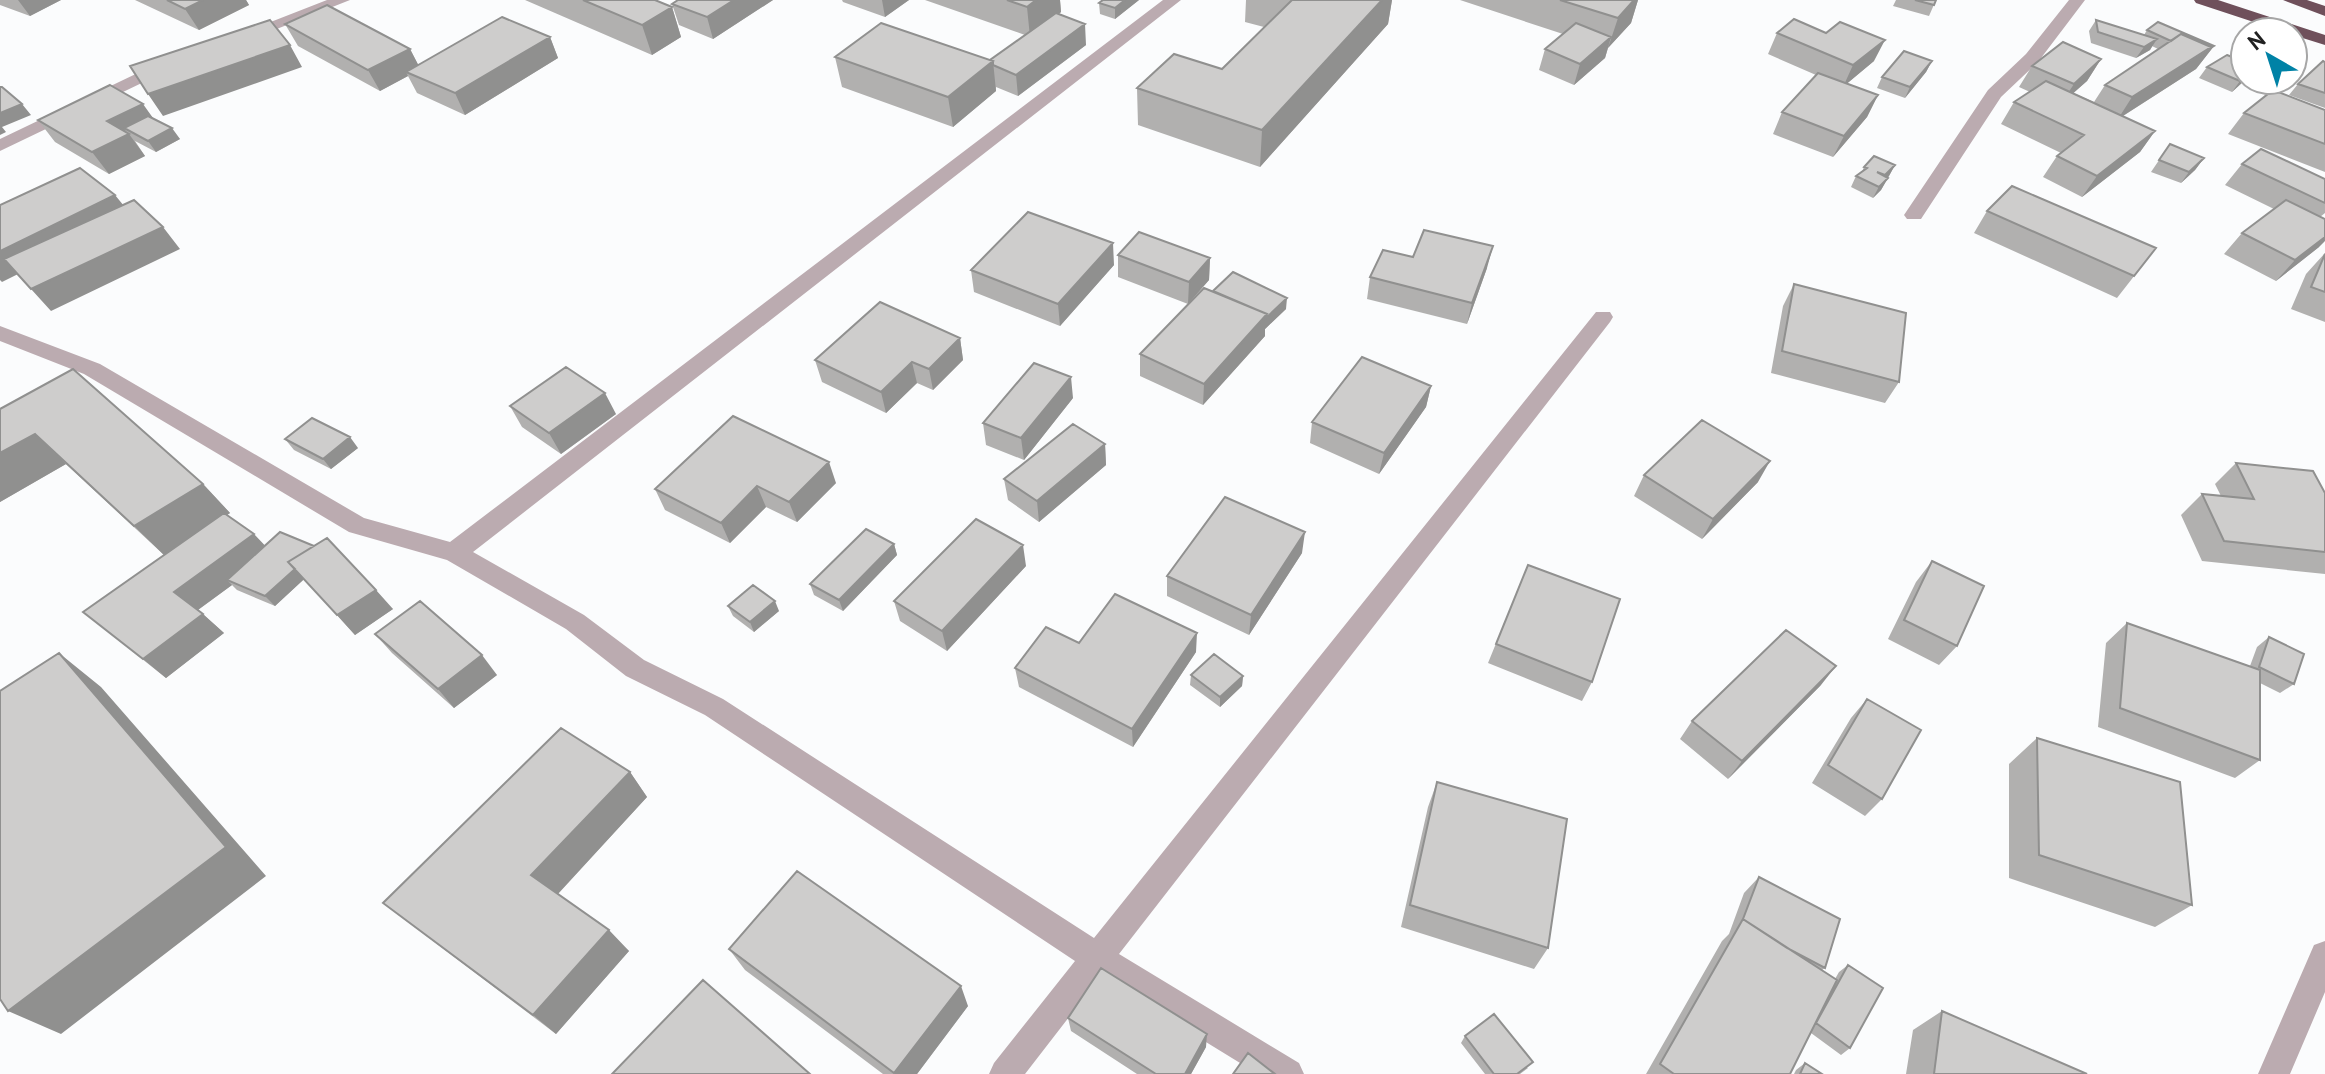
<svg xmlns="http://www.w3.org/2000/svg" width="2325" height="1074" viewBox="0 0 2325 1074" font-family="'PT Sans',sans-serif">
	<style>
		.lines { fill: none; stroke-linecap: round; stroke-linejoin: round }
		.street { fill: #bbabb0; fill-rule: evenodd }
		.highway { fill: #6f505b; fill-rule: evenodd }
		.wall { fill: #b1b0af }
		.shaded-wall { fill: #90908f }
		.building { fill: #cecdcc; stroke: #90908f; stroke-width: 2 }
	</style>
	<rect width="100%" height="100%" fill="#fbfcfd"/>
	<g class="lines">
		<path class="street" d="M327,0H350L249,40L243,41L235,36Z
			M1163,0H1181L473,552L584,615L644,660L723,699L1094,938L1596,312H1610L1613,317L1610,322L1119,954L1299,1063L1304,1074H1258L1100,977L1025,1074H989L994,1063L1075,961L705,715L626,676L566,629L447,560L349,532L84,374L0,341V326L100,364L364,518L450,542Z
			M2069,0H2085L2038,62L2001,97L1921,219H1907L1904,215L1988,90L2026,54Z
			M167,59L175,64L173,68L0,151V139Z
			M2325,941V992L2290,1074H2258L2314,945Z"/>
		<path class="highway" d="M2194,0H2218L2325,35V45L2293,35V32H2284L2196,3Z
			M2283,0H2307L2325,6V16Z"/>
	</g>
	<path class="wall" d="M0,0H61L30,16L0,5Z
		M135,0H246L249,5L199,30Z
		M525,0H655L672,7L681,37L652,55Z
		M678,0H773L713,39L679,25L672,4Z
		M842,0H909L885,17L843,2Z
		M925,0H1060L1061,12L1059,14L1086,45L1018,96L996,87V91L953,127L842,87L835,57L990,60L1025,35Z
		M1139,0L1115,19L1100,14L1099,3Z
		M1246,0H1392L1388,24L1260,167L1138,125L1137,88L1222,69L1264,27L1245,22Z
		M1460,0H1638L1631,23L1608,48L1605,58L1574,85L1539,70L1545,49L1563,34Z
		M1896,0H1936L1929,16L1893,6Z
		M2096,20L2144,35L2147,30L2214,46L2196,69L2123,116L2155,131L2140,152L2082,197L2043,177L2057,156L2061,153L2001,124L2014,102L2030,92L2019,87L2032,66L2101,59L2087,81L2073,93L2094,102L2105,85L2158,49L2152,46L2150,50L2136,58L2091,43L2089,31Z
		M285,24L410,49L418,65L550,37L558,58L465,115L417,93L408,76L380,91L298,46Z
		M1777,33L1874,61L1846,84L1878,95L1867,117L1833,157L1773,134L1782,112L1816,75L1768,54Z
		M1932,61L1926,72L1905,98L1877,88L1882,77Z
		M2325,62V108L2289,95L2298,84Z
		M2207,67L2245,80L2232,92L2199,78Z
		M2325,110V172L2228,134L2244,113Z
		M153,118L180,139L156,152L135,141L145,156L109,174L55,142L38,120Z
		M2170,144L2204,158L2195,170L2181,183L2151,172Z
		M2242,164L2325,179V213L2320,217L2319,247L2276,281L2224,254L2242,233L2274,209L2225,185Z
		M1895,165L1881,190L1873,198L1851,187L1856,176L1862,172L1864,167Z
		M1987,211L2156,248L2117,298L1974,233Z
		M2325,253V322L2291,309L2306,274Z
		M1118,255L1210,258L1209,280L1188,304L1118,277Z
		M1413,257L1487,268L1467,324L1367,299L1370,277Z
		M1114,265L1060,326L974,292L971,270Z
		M1794,284L1899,382L1885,403L1771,373L1783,306Z
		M1213,291L1286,309L1265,329V336L1203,405L1140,376V354Z
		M960,338L963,360L933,390L917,383L886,413L822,382L815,360Z
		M1431,386L1426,407L1379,474L1310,443L1312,422Z
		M1073,398L1024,460L986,445L983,423Z
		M510,406L616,414L561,454L522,427Z
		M0,409L203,484L230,513L227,515L265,546L393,609L355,635L304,579L275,606L237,590L232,585L198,610L224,633L166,678L83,612L164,555L66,464L0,502Z
		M285,439L358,448L331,469L294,450Z
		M1105,444L1106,465L1039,522L1008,500L1004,479Z
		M2236,463L2325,493V574L2202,561L2181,515L2202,494L2221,496L2215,484Z
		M1644,475L1758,482L1702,539L1634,496Z
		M836,483L797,522L766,507L730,543L665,510L655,489Z
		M894,544L897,555L843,611L814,595L810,584Z
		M1302,553L1249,635L1167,596V576Z
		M1932,561L1957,646L1939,665L1888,639L1916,582Z
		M1528,565L1592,682L1582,701L1488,663Z
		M1026,566L947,651L900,621L894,601Z
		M728,606L779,611L754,632L733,616Z
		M2127,623L2250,666L2257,647L2269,637L2294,684L2280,693L2260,683V760L2235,778L2098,727L2106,643Z
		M375,634L497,675L454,708L392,653Z
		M1079,643L1196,652L1133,747L1019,687L1015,668Z
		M1191,675L1243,676L1242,686L1220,707L1190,685Z
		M1821,685L1728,779L1680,739L1692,721Z
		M1867,699L1882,799L1865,816L1812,783L1851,718Z
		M2037,738L2192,905L2155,927L2009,878V764Z
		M630,772L647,797L558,894L629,951L556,1034L383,903Z
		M1437,782L1548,948L1534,969L1401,927L1428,807Z
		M1759,877L1825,968L1822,970L1835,979L1839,972L1848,965L1850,1048L1841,1055L1811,1033L1790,1074H1646L1722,941L1729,934L1744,893Z
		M729,949L968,1006L917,1074H883L745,970Z
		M1942,1011L2087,1074H1906L1913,1030Z
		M1068,1018L1206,1047L1191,1074H1137L1071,1031Z
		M1465,1036L1528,1068L1520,1074H1485L1461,1043Z
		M1805,1063L1822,1074H1794L1796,1070Z"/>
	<path class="shaded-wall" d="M18,0H61L30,16Z
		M203,0H246L249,5L199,30L185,9Z
		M734,0H773L713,39L707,17Z
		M882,0H909L885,17Z
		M1036,0H1060L1061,12L1030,37L1027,7Z
		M1125,0H1139L1115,19V8Z
		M1372,0H1392L1388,24L1260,167L1262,130Z
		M1634,0H1638L1631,23L1608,48L1618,18Z
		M672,7L681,37L652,55L642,25Z
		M1085,24L1086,45L1018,96L1016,75Z
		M550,37L558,58L465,115L455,93Z
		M1611,37L1605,58L1574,85L1580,64Z
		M2157,39L2150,50L2136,58L2144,47Z
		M1885,40L1874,61L1843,87L1853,65Z
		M290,45L302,67L163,116L148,94Z
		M2214,46L2196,69L2118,119L2132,97Z
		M410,49L421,70L406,72L408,76L380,91L368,70Z
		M2101,59L2087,81L2060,105L2074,84Z
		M993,61L996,91L953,127L948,97Z
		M1932,61L1926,72L1905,98L1910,87Z
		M2245,77V80L2232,92L2240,81Z
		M1878,95L1867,117L1833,157L1844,136Z
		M22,104L31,115L2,127L6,132L0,135V113Z
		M143,104L158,125L124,128L128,135L129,134L145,156L109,174L92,152L107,121Z
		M172,128L180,139L156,152L148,141Z
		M2155,131L2140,152L2082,197L2097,176Z
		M2204,158L2195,170L2181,183L2189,172Z
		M1895,165L1889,176L1880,186L1888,178L1881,190L1873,198L1885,175Z
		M115,195L133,217L2,282L0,280V251Z
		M163,227L180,249L51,311L31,289Z
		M2325,237V241L2319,247L2276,281L2295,260Z
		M1113,243L1114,265L1060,326L1058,304Z
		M1493,246L1487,268L1467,324L1472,303Z
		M1210,258L1209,280L1188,304L1189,282Z
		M1287,298L1286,309L1265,329V336L1203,405L1204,384L1267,314Z
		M960,338L963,360L933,390L929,369Z
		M912,362L917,383L886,413L881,392Z
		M1071,377L1073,398L1024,460L1021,438Z
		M1431,386L1426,407L1379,474L1384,453Z
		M605,393L616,414L561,454L549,433Z
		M35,434L66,464L0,502V453Z
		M350,437L358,448L331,469L323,459Z
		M1105,444L1106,465L1039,522L1037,501Z
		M1770,461L1758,482L1702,539L1713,519Z
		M829,462L836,483L797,522L789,502Z
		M203,484L230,513L164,555L134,526Z
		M757,486L766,507L730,543L721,523Z
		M1305,532L1302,553L1249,635L1251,615Z
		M254,534L273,554L227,580L232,585L195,612L174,592Z
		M894,544L897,555L843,611L839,600Z
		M1023,545L1026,566L947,651L942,631Z
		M318,547L327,558L275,606L265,596Z
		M376,590L393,609L355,635L337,615Z
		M775,601L779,611L754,632L750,622Z
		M203,614L224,633L166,678L143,659Z
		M1197,633L1196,652L1133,747L1132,729Z
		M59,653L101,687L266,876L61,1034L8,1011Z
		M482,655L497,675L454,708L438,689Z
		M1836,666L1821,685L1728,779L1742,761Z
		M1243,676L1242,686L1220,707V697Z
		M630,772L647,797L554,898L531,875Z
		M609,930L629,951L556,1034L533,1015Z
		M961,986L968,1006L917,1074H895L894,1073Z
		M1207,1034L1206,1047L1191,1074H1185Z"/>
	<path class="building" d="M167,0H203L185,9Z
		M583,0H655L672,7L642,25Z
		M678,0H734L707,17L672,4Z
		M1007,0H1036L1027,7Z
		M1103,0H1125L1115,8L1099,3Z
		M1292,0H1382L1262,130L1137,88L1174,54L1222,69Z
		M1560,0H1634L1618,18Z
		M1915,0H1936L1934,5Z
		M327,5L410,49L368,70L285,24Z
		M1056,13L1085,24L1016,75L993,65V61L990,60Z
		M502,17L550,37L455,93L406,72Z
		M1794,19L1826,33L1840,22L1885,40L1853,65L1777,33Z
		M270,20L290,45L148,94L130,66Z
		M2096,20L2157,39L2144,47L2098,32Z
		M2158,22L2214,46L2209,49L2211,47L2181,34L2171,41L2147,30Z
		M881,23L993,61L948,97L835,57Z
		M1576,23L1611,37L1580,64L1545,49Z
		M2181,34L2211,47L2132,97L2105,85Z
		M2063,42L2101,59L2074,84L2032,66Z
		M1904,51L1932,61L1910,87L1882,77Z
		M2227,55L2245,62V77L2240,81L2207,67Z
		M2323,61L2325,62V93L2298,84Z
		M1818,73L1878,95L1844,136L1782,112Z
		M2046,81L2155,131L2097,176L2057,156L2084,135L2014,102Z
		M110,85L143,104L107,121L129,134L92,152L38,120Z
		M0,87H2L22,104L0,113Z
		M2273,90L2325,110V144L2244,113Z
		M148,116L172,128L148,141L124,128Z
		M2170,144L2204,158L2189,172L2159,160Z
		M2261,149L2325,179V203L2242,164Z
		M1874,156L1895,165L1885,175L1877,172L1888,178L1879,187L1856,176L1867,168L1864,167Z
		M80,168L115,195L0,251V205Z
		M2012,186L2156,248L2134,276L1987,211Z
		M134,200L163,227L31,289L4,259Z
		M2286,200L2325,219V237L2295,260L2242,233Z
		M1028,212L1113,243L1058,304L971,270Z
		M1424,230L1493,246L1472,303L1370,277L1383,250L1413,257Z
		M1139,232L1210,258L1189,282L1118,255Z
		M2325,254V292L2311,287Z
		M1233,272L1287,298L1266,318L1267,314L1213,291Z
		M1794,284L1906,313L1899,382L1782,351Z
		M1204,288L1267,314L1204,384L1140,354Z
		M880,302L960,338L929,369L912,362L881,392L815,360Z
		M1362,357L1431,386L1384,453L1312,422Z
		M1034,363L1071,377L1021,438L983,423Z
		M566,367L605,393L549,433L510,406Z
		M73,369L203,484L134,526L35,434L0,453V409Z
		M733,416L829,462L789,502L757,486L721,523L655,489Z
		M312,418L350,437L323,459L285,439Z
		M1702,420L1770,461L1713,519L1644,475Z
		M1073,424L1105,444L1037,501L1004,479Z
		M2236,463L2313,471L2325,493V552L2224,541L2202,494L2254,499Z
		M1225,497L1305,532L1251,615L1167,576Z
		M224,513L254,534L174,592L203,614L143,659L83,612Z
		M976,519L1023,545L942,631L894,601Z
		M866,529L894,544L839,600L810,584Z
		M280,532L314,546L288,562L295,569L265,596L227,580Z
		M327,538L376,590L337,615L288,562Z
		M1932,561L1984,586L1957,646L1904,620Z
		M1528,565L1620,599L1592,682L1496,644Z
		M753,585L775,601L750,622L728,606Z
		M1115,594L1197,633L1132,729L1015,668L1046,627L1079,643Z
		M420,601L482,655L438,689L375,634Z
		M2127,623L2260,670V760L2120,708Z
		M1786,630L1836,666L1742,761L1692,721Z
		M2269,637L2304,654L2294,684L2259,667Z
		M59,653L226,847L8,1011L0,999V691Z
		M1214,654L1243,676L1220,697L1191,675Z
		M1867,699L1921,730L1882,799L1828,765Z
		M561,728L630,772L531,875L609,930L533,1015L383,903Z
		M2037,738L2180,782L2192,905L2039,855Z
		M1437,782L1567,819L1548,948L1410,905Z
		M797,871L961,986L894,1073L729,949Z
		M1759,877L1840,919L1825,968L1787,948L1743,919Z
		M1743,919L1837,980L1790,1074H1674L1660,1064Z
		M1848,965L1883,988L1850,1048L1816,1023Z
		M1101,968L1207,1034L1185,1074H1156L1068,1018Z
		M703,980L810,1074H612Z
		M1942,1011L2087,1074H1934Z
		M1494,1014L1533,1062L1517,1074H1494L1465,1036Z
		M1248,1053L1275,1074H1233Z
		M1805,1063L1822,1074H1800Z"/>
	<g transform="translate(2269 56) rotate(321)"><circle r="38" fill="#ffffff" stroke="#a6a6a6" stroke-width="2"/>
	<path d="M0-6L14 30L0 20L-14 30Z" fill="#0082a6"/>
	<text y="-12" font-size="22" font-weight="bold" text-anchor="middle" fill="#212121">N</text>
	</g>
</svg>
